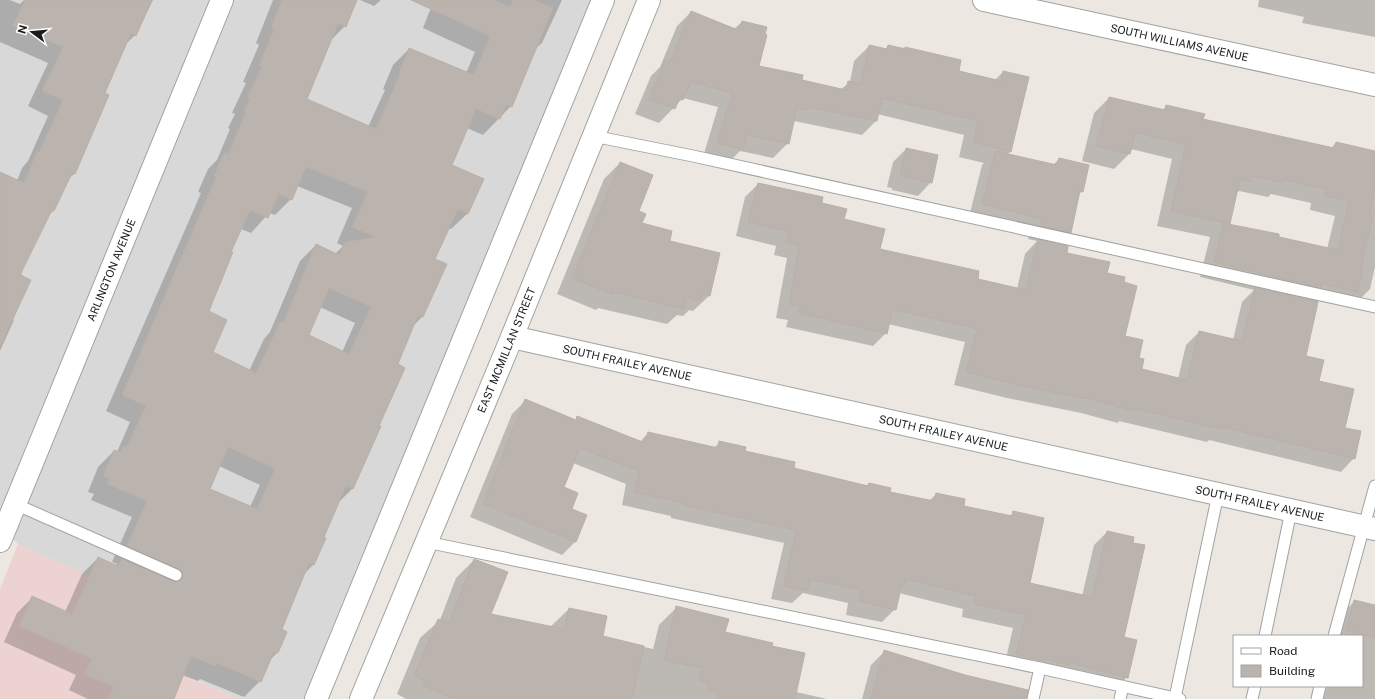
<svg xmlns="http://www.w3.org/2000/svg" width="1375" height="699" viewBox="0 0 1375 699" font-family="'Public Sans',sans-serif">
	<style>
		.residential { fill: #d9d8d8 }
		.commercial { fill: #ecd2d0 }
		.shadow { fill: #0003; fill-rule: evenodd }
		.building { fill: #bbb4ae; stroke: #bcafa4; fill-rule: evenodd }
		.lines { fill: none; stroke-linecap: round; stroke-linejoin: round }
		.lane-casing { stroke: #a2a2a2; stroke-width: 13 }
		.street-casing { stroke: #a2a2a2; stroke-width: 24 }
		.lane { stroke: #fff; stroke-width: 11 }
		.street { stroke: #fff; stroke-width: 22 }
		.labels { text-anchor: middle; stroke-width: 3; stroke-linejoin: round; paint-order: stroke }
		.street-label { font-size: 11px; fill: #1b1b1b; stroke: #fff }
	</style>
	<rect width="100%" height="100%" fill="#ece8e1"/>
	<path class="residential" d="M0,0H591L304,699H238L184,674L142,699L89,576L18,544L0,525Z"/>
	<path class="commercial" d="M18,544L153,605L142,699H0V589Z
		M183,674L238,699H174Z"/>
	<path class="shadow" d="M0,0H10L20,4L24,0H153L135,35L125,45L103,93L108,96L74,174L67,180L53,211L48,216L20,274L23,275L12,319L14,320L0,351V173L17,181L22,168L28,161L48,116L28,106L48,63L0,42Z
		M273,0H356L345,26L329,42L305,99L368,127L385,90L383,89L393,65L409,49L466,73L475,52L423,28L430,10L441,0H562L542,43L535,49L511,106L483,135L467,128L451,165L468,213L451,229L448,228L434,260L446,265L422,317L413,326L396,365L377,426L379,427L352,489L338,503L313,565L304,574L280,630L277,653L269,661L260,681L244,697L200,679L198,681L182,675L173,699H88L69,690L76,675L4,642L17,613L33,597L65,612L82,574L98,558L116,566L117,564L112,562L132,517L91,500L94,494L88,492L98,467L114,451L117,452L130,422L106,411L201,193L198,192L208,169L217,160L230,129L228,128L235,114L232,113L246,83L243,82L259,45L256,43ZM297,186L352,208L337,243L343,246L335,254L316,245L300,261L270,332L264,339L249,371L211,353L208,312L230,252L241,229L251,233L269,213L275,215L291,199ZM320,307L355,323L342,352L307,336ZM219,466L260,485L250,507L209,490Z
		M360,0H381L374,6Z
		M1259,0H1375V37L1302,23L1304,17L1258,7Z
		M691,12L734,29L742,22L758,66L801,81L840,90L850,82L854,61L869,46L885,49L888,46L905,48L957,72L995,80L1003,72L1011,151L1007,155L1053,165L1059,159L1082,191L1078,196L1070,232L1057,245L1065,254L1123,282L1124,336L1138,358L1140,370L1178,379L1186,345L1199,332L1233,340L1242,302L1254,290L1200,277L1210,237L1157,226L1172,159L1131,149L1129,154L1114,169L1082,161L1094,113L1109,98L1162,111L1166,106L1202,120L1331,148L1336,143L1375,152V267L1370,289L1355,304L1347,302L1343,306L1318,301L1305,357L1344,429L1354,458L1341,472L1209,440L1207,442L1119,421L1118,423L1081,413L1007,398L954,385L965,342L888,324L886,333L873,346L786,327L788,320L776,318L787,258L774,255L776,246L736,236L745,197L758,184L820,204L879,250L976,280L1017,289L1025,254L1037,241L1028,239L1030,232L969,217L982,165L984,163L959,157L964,135L877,114L876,121L862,135L794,121L792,124L788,143L773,158L740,151L727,164L703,157L718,107L683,98L659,123L635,114L651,76L660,67L677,26ZM1239,191L1268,197L1271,194L1311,203L1310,210L1335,216L1327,249L1228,225L1235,195Z
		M906,149L931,182L918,196L892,190V188L887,187L893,162Z
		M620,163L641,223L668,241L710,295L693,311L689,310L683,316L677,315L667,324L598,308L596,310L557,294L604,179Z
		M526,400L575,421L578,418L640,442L648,433L714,448L720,442L792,469L866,486L869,484L889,492L929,501L936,494L962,506L1009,517L1014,512L1028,584L1082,596L1094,545L1107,532L1127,677L1114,690L1057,676L1056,678L1032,672L1030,673L1004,667L1013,628L962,617L963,609L899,593L895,609L882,622L846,615L848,603L803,593L792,603L771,599L784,543L671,518V516L622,505L626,484L573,463L562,488L570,510L586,516L575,542L562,555L470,517L512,414Z
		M474,560L490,615L550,627L569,609L602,637L653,649L659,625L677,607L724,633L771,646L796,692L827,699H406L397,694L420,638L440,620L456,578Z
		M1355,601L1375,606V699H1323L1327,686H1362V636H1333L1338,617Z
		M884,652L990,682L986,699H862L871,665Z"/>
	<path class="building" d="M25,0H152L136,36L131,33L105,93L109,95L75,174L72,173L54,211L52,210L20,275L31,280L0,347V172L24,183L37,151L39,152L63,100L42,91L63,47L13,26Z
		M282,0H357L346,27L338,24L307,99L376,129L400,74L399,73L409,48L474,75L490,36L411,0H494L510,7L513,0H534L553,8L512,107L506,105L500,119L476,109L452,165L484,179L468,214L458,209L435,259L447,264L423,317L418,315L398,364L405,368L379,426H381L353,489L346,486L324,537L326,538L314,565L309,563L282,629L287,632L278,653L274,652L261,682L216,663L215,666L191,656L174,699H108L113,687L84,674L92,659L19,626L32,596L72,614L98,557L118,566L122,559L174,582L180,581L183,577L182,571L179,569L127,546L147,501L107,484L109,478L103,476L114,450L120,452L123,446L126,448L146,406L122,395L216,177L214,176L224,152L228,154L246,112L244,111L250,98L247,97L262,67L259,66L274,29L271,27ZM306,167L368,192L352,227L376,237L345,242L339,255L316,244L283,323L280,322L256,373L213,352L227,320L209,311L233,252H231L250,210L268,218L279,194L292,200ZM329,288L371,307L349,354L309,335ZM228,447L275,469L257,509L210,489Z
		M691,11L738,30L742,21L767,27L765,34L767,35L759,66L803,75L802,80L846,90L848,81L861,83L869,45L887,49L888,45L905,49V47L961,60L959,71L1001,81L1003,71L1029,77L1011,152L973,142L978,121L882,98L877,121L808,107L807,110L797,108L789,144L747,135L743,150L717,143L732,93L691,82L683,100L679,99L675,109L649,99L665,60L670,62Z
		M1109,97L1165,110L1166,105L1205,114L1203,119L1334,148L1336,142L1375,151V188L1369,215H1373L1361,267L1363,268L1358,292L1322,284L1321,288L1214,262L1223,223L1279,234V237L1338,250L1349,201L1324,196L1325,189L1285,180L1284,183L1251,176L1250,182L1240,179L1230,224L1171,211L1186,144L1136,133L1130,154L1096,146Z
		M906,148L938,155L932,183L904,177L905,175L900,174Z
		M995,151L1057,165L1059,158L1089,165L1083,192L1080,191L1071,233L1041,226L1042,219L982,204Z
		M620,162L653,175L639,211L646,214L642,223L672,231L670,241L720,253L710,296L701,294L700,301L687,297L684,309L614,292L613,295L572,278Z
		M758,183L823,197L822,203L847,209L844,219L885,229L880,249L979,271L978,279L1026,290L1038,239L1068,246L1067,253L1110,262L1107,273L1125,277L1124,282L1137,286L1125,336L1143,340L1139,358L1144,359L1142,369L1187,380L1199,331L1242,341L1255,288L1318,302L1306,356L1324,360L1319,381L1354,389L1345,428L1361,431L1355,459L1222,427L1221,429L1132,408V411L1094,400L1021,386L966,372L977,329L893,309L887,334L799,313L800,307L789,304L799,245L786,242L788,232L748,222Z
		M525,399L576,420L577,416L645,443L648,432L718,448L719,441L746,447L745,451L795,462L794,468L868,486L869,483L891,488L890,492L934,501L936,493L965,499L964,506L1012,516L1013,511L1044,518L1030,583L1092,597L1107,531L1134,537L1133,543L1145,545L1124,637L1137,640L1128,678L1070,663V665L1045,659L1044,661L1016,654L1026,615L974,604L976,596L906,579L905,585L902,584L896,610L858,601L861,590L810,579L807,591L784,586L796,530L683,505L684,503L634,492L639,471L580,448L564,487L578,493L572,509L587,515L576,542L483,504Z
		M474,559L508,572L491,614L564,629L569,608L607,616L603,636L644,646L632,699H454L422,685L424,680L414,676L438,619L449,623Z
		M1354,600L1375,605V638L1346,630Z
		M676,606L729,619L725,632L773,643L772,646L805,653L795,699H717L718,693L707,690L708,682L699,680L702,668L664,660Z
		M884,650L965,675L1028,690L1026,699H871Z"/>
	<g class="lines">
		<g class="lane-casing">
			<path id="lane" d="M593,136L693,156L1375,307
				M15,504L176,575
				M426,542L1040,668L1180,699
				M1265,636L1291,511
				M1334,636L1375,486
				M1175,698L1218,494
				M1033,699L1040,668
				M1120,699L1123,686
				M1252,699L1255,686
				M1317,699L1320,686"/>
		</g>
		<g class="street-casing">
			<g id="street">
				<path id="s1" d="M984,0L1375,85"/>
				<path id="s2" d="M512,337L1375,529"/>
				<path id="s3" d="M0,541L222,0"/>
				<path d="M316,699L603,0"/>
				<path id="s4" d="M361,699L512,337L649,0"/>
			</g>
		</g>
		<use href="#lane" class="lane"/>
		<use href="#street" class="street"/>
	</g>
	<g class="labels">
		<g class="street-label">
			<text dy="4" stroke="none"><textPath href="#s1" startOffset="200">SOUTH WILLIAMS AVENUE</textPath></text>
			<text dy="4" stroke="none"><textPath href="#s3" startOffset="293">ARLINGTON AVENUE</textPath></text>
			<text dy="4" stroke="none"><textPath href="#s4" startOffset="378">EAST MCMILLAN STREET</textPath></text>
			<text dy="4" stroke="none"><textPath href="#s2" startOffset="118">SOUTH FRAILEY AVENUE</textPath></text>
			<text dy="4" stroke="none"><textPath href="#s2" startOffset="442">SOUTH FRAILEY AVENUE</textPath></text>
			<text dy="4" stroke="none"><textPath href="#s2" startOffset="766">SOUTH FRAILEY AVENUE</textPath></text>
		</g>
	</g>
	<rect x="1233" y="635" width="130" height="52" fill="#ffffff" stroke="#a4a4a4"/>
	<rect x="1241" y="648" width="20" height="6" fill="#ffffff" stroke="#a4a4a4"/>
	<text x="1269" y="655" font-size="12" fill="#1b1b1b">Road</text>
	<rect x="1241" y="665" width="20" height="12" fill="#bbb4ae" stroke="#a4a4a4"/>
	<text x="1269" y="675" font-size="12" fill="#1b1b1b">Building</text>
	<g transform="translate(32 32) rotate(286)" stroke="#ffffff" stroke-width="3" paint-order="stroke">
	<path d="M0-3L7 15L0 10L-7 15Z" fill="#1b1b1b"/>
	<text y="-6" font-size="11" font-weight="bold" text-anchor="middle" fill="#1b1b1b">N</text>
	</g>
</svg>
